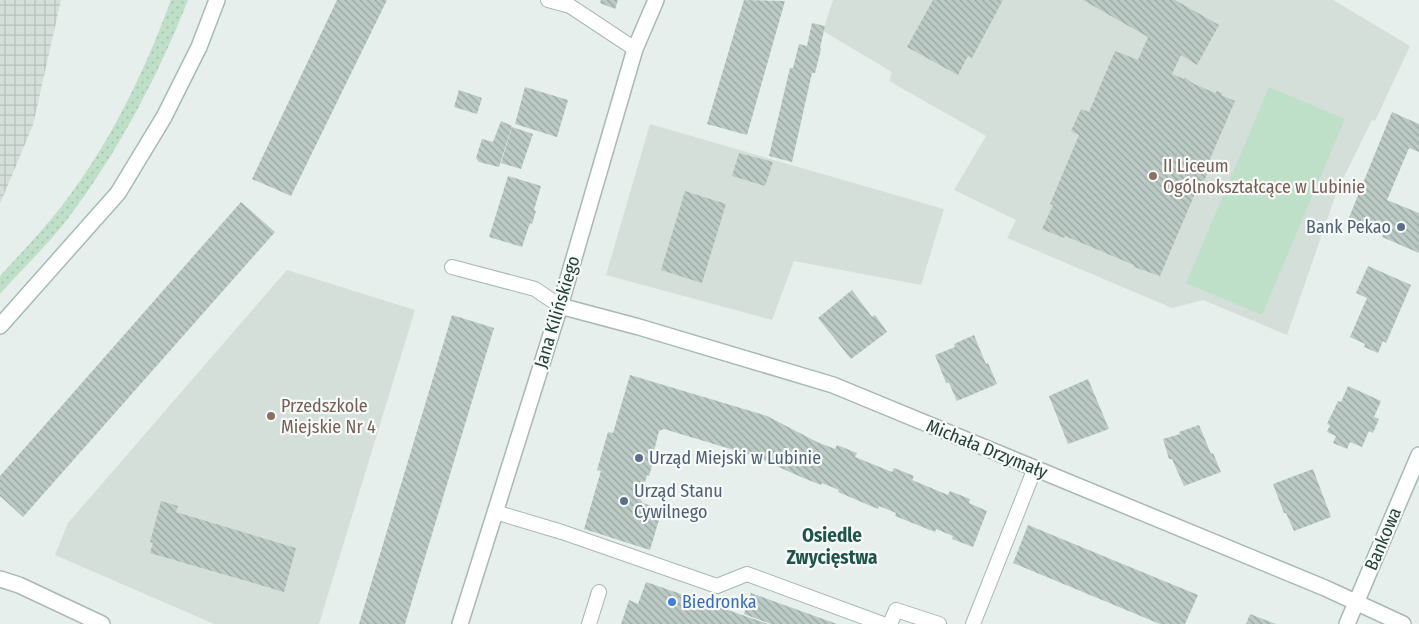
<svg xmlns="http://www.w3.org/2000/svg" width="1419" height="624" viewBox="0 0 1419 624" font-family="'Fira Sans Condensed',sans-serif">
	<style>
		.built { fill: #d4dfda }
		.industrial { fill: url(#industrial-grid) }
		.grass { fill: url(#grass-dots) }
		.green { fill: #bfe0c8 }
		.building { fill: url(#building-back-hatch) }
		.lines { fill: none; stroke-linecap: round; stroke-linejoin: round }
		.lane-casing { stroke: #a8b8b2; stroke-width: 16 }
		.street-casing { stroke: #a8b8b2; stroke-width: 18 }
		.secondary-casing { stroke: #a4bbb3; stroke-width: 18 }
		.lane { stroke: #fff; stroke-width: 14 }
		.street { stroke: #fff; stroke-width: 15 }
		.secondary { stroke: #fff; stroke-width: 15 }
		.education-dot { fill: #8d6e63; stroke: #f7fbf9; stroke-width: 2 }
		.service-dot { fill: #5c6f8a; stroke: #f7fbf9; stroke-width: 2 }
		.shop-dot { fill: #3f7fe0; stroke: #f7fbf9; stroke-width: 2 }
		.labels { text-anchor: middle; stroke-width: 4.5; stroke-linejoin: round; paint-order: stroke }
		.education-label { font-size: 18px; fill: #785e54; stroke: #f7fbf9; text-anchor: start }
		.service-label { font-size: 18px; fill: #4e5e75; stroke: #f7fbf9; text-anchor: start }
		.street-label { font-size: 18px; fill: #24423a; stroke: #f7fbf9 }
		.shop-label { font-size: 18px; fill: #366cbe; stroke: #f7fbf9; text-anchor: start }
		.neighbourhood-label { font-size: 19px; font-weight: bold; fill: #1f5548; stroke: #f7fbf9 }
	</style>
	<defs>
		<pattern id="industrial-grid" width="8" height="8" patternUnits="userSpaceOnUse" patternTransform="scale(1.25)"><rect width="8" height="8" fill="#d4dfda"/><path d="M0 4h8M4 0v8" fill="none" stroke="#b6c1bc"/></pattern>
		<pattern id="grass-dots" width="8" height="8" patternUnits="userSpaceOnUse" patternTransform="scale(1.25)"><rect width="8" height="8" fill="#bfe0c8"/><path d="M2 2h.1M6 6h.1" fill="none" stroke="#a4c1ad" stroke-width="1.8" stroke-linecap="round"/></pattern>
		<pattern id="building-back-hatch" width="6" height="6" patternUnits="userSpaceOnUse" patternTransform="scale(1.25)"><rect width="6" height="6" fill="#bbcac4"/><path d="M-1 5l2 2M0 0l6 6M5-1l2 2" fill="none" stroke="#98a6a0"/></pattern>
	</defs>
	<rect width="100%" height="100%" fill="#e6efeb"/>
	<path class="built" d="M833,0H1333L1410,46L1375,121L1372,120L1337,191L1287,335L1203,300L1172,308L1007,238L1016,220L954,190L986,136L889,81L892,72L823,31Z
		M650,124L944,209L921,285L794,261L772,320L606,275Z
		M287,270L415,310L319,624H214L55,555L68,523Z"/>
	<path class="industrial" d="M0,0H61L33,125L0,204Z"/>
	<path class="grass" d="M171,0H188C158,76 118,152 69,217C48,245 23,268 0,294V276C24,250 49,224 70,195C113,137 146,68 171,0Z"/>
	<path class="green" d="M1269,87L1345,119L1262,315L1186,283Z"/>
	<path class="building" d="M337,0H387L291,196L252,179Z
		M601,0H618L615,9L600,3Z
		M744,0L785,1L747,135L707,124Z
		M933,0H1003L972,58L968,56L958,75L907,47Z
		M1083,0H1175L1219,25L1197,65L1181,55L1172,74L1184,79V77L1194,84L1215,93L1217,91L1222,93L1221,95L1235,101L1207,166L1209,170L1203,183L1199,184L1160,276L1134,267V265L1065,236L1064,238L1042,229L1053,205L1050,204L1079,135L1071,131L1081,109L1089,112L1115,51L1138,60L1148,37Z
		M812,23L825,26L820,48L821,49L815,73H812L792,162L769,156L790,68H793L799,44L807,46Z
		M525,87L568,100L557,137L515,124Z
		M459,90L482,98L477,114L454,107Z
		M1392,112L1419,124V152L1409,148L1387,200L1419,213V253L1382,237L1386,228L1377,224L1374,231L1348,220Z
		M501,121L512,126L499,167L479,162L476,158L482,139L493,142Z
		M512,127L533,134L521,169L501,163Z
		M739,153L773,162L765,186L732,176Z
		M508,176L541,186L534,210L536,211L532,224L530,223L522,247L489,237Z
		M685,191L726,204L702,283L661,270Z
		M241,202L275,232L23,517L0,496V476Z
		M1368,266L1411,285L1386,343L1383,341L1378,353L1364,347L1365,344L1350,337L1367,298L1356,293Z
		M852,290L872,317L875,315L887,332L851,359L818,318Z
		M452,315L494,328L405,624H359Z
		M974,335L986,364L988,363L997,384L957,401L949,383H946L935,355L955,347L954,344Z
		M630,375L767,416L817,442L835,449L837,445L857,453L855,457L892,472L894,468L914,476L912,480L948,495L950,491L970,499L969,503L987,511L973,547L952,539L953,536L936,529L935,532L895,516L896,513L879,506L878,509L838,492L839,490L822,483L821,485L801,477L754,456L664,429L659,431L653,455L655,456L649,476L647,475L640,499L643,503L662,510L650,550L584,529L601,471L597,470L608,432L613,433Z
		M1088,379L1109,429L1068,444L1049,396Z
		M1348,386L1381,401L1374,417L1379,419L1373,433L1369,431L1362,447L1350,442L1347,449L1333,443L1336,436L1327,432L1330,425L1327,424L1338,401L1341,402Z
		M1199,425L1211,454L1213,453L1221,472L1184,486L1172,459H1169L1163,439L1180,434L1179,432Z
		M1313,469L1331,517L1294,531L1286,513H1284L1273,484Z
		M161,501L178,506L176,512L296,548L284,592L150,553L153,543L150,542Z
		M1028,525L1198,595L1185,624H1160L1013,563Z
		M646,582L768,624H621L629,600L638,604Z
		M751,593L837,624H771L744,614Z
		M1250,614L1276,624H1246Z"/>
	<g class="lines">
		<g class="lane-casing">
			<path id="lane" d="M548,0L570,6L635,49
				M452,267L535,289L560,306
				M495,512L562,532L717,586L747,574L883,624
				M589,624L599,592
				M890,624L896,610L939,624
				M973,624L1035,468"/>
		</g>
		<g class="street-casing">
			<path id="street" d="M560,306L639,327L833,385L1325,588L1403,624
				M0,579L19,585L102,624
				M460,624L560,306L635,49L656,0
				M1347,624L1419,455"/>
		</g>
		<g class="secondary-casing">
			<path id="secondary" d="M0,326L118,193L164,117L199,47L217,0"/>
		</g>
		<use href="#lane" class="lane"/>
		<use href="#street" class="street"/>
		<use href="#secondary" class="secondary"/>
	</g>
	<g class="education-dot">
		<circle cx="1153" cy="176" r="5"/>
		<circle cx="271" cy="416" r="5"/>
	</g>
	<g class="service-dot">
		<circle cx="1401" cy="227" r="5"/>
		<circle cx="639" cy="458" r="5"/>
		<circle cx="624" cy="501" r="5"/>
	</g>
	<circle class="shop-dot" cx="672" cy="602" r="5"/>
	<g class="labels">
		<g class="education-label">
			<text x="1163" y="172">II Liceum<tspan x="1163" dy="21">Ogólnokształcące w Lubinie</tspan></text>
			<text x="281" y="412">Przedszkole<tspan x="281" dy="21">Miejskie Nr 4</tspan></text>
		</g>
		<g class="service-label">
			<text x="1391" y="233" text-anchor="end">Bank Pekao</text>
			<text x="649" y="464">Urząd Miejski w Lubinie</text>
			<text x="634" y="497">Urząd Stanu<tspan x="634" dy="21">Cywilnego</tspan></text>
		</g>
		<g class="street-label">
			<text transform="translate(557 312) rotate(-73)" y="6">Jana Kilińskiego</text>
			<text transform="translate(987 449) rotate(22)" y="6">Michała Drzymały</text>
			<text transform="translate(1383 539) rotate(-67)" y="6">Bankowa</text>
		</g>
		<g class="shop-label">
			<text x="682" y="608">Biedronka</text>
		</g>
		<g class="neighbourhood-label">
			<text x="832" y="542">Osiedle<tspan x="832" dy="22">Zwycięstwa</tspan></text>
		</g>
	</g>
</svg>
